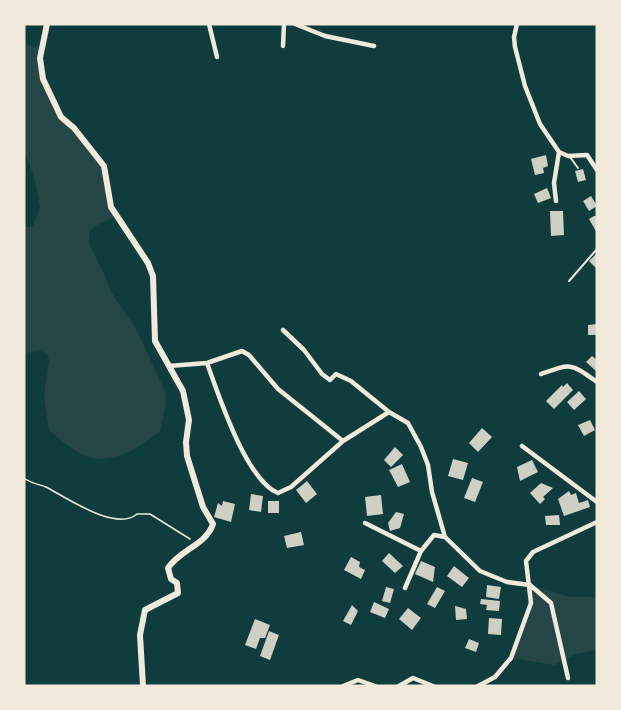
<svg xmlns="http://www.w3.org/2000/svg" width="621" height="710" viewBox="0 0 621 710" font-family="'Public Sans',sans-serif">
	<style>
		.green { fill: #244646 }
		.building { fill: #cfcfc3 }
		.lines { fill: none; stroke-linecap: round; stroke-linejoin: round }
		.path { stroke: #f1e9da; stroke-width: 1.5 }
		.service { stroke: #f1e9da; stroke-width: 2 }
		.minor { stroke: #f1e9da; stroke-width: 4.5 }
		.tertiary { stroke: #f1e9da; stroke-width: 6 }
	</style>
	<rect width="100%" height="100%" fill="#0f3d3e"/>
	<path class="green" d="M26,44L35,47L42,45L40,69L61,117L104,166L116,216L93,227L89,233L90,245L104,274L111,292L136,329L165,391L166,403L160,431C139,448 111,467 83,455C70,449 60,439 49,430L44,396L49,360L47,354L41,351L24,353V228L33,226L40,207L34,177L24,150V45Z
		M530,585L570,597H597V650L576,654L554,665L511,658L528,612Z"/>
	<path class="building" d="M546,155L548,166L543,168L544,173L535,175L531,159Z
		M583,169L586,180L578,182L575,171Z
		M547,188L551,198L538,203L534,194Z
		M591,196L597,206L589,211L583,201Z
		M550,211H563L564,235L551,236Z
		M594,216H597V233L589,219Z
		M597,253V269L589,261Z
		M597,324V335H588V325Z
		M592,356L597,360L596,371L586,362Z
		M567,383L573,390L554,409L546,401L562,385L563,387Z
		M579,391L586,399L574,410L567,402Z
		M590,420L595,430L584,436L578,425Z
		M482,428L492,437L478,452L469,443Z
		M395,447L403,455L391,467L384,460Z
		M453,459L468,463L463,480L448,476Z
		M532,460L538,472L520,481L517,467Z
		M402,464L410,482L398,487L389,470Z
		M472,478L483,482L475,502L464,498Z
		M307,481L317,494L306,503L296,490Z
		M541,483L553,488L543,497L545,499L540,504L530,493Z
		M569,491L571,495L576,493L579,503L588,500L590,507L564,516L558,499Z
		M251,494L263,496L261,512L249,510Z
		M381,495L383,514L367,516L365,497Z
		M223,501L235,504L231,522L214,517L218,503L222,506Z
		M268,501H279V513H268Z
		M396,512L404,514L400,528L390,531L388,523Z
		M559,515L560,525H546L545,516Z
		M301,532L304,545L287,548L284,536Z
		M389,553L403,566L395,573L382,561Z
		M351,557L360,562L359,567L365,570L361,579L344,570Z
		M421,561L435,567L433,582L415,574Z
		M454,566L469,578L462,587L447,576Z
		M487,585L501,587L499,599L486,597Z
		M386,587L394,589L390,603L382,601Z
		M437,587L445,591L435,608L427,604Z
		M481,599L500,601L499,611L486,610L487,605L480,604Z
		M374,602L389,609L385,618L370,612Z
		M352,605L358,611L351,625L343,621Z
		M455,606L466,609L467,619L456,620Z
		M408,608L421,618L412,630L399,619Z
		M489,618L502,619L501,635L488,634Z
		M255,619L270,625L265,638H260L256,649L245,645Z
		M269,631L279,635L270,660L260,656Z
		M469,639L479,643L476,652L465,648Z"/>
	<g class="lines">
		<path class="path" d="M24,478C30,483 38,484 46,487C67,498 116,532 137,514H150L190,539"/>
		<path class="service" d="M570,157L578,168
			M569,281L597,249"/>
		<path class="minor" d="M209,24L217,57
			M295,24L325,36L374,46
			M517,24L514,37L515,47L525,86L540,124L559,152L568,156L587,155L597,170
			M283,46L284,24
			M556,201L554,183L559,152
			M283,330L304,350L322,374L330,380L336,374L351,381L389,412
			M207,363C219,396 246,480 278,493L291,487L343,441L389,412L408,423L421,447L428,465L432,492L445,537L480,571L507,582L530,585L551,603L568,678
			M169,366L207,363L242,351L249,355L278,389L343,441
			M541,374C572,363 570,363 597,382
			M522,446L597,502
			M365,523L421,551
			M405,588L421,551L434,535L445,537
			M343,686L358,680L375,686
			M399,686L413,678L433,686
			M478,686L495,677L511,658L531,603L526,561L533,552L597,522"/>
		<path class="tertiary" d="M47,24L40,58L43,79L61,117L74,128L104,166L111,207L148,263L153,276L155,341L183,391L189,420L186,442L187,456L203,507L213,524C206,545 181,549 168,568L171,579L177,583L178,593L145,610L140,635L143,686"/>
	</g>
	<rect width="621" height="710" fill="none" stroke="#f1e9da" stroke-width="51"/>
</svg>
